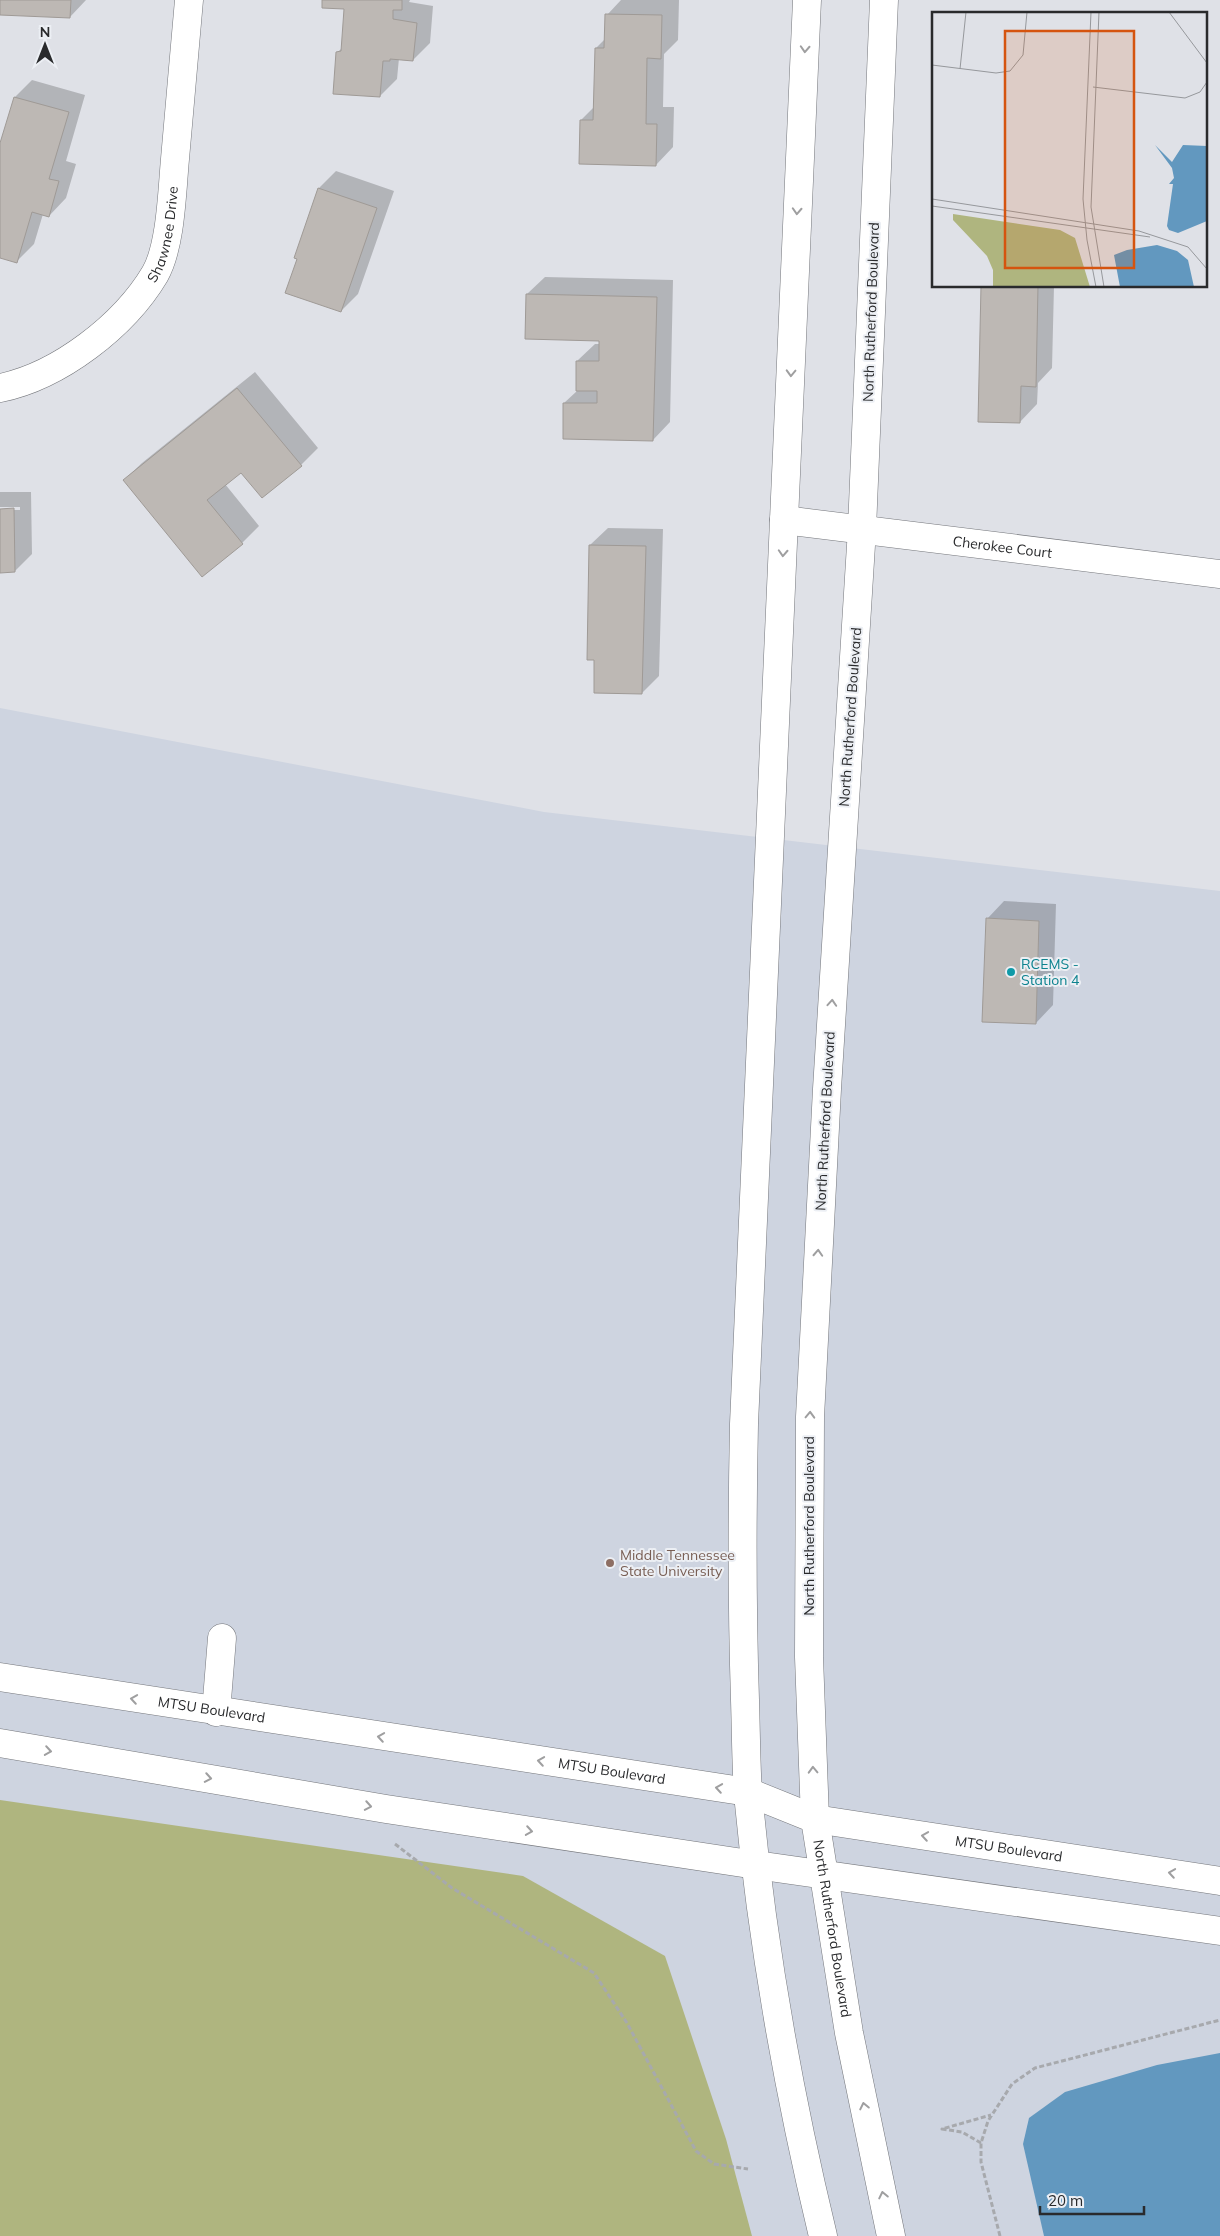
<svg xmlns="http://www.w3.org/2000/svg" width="1220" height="2236" viewBox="0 0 1220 2236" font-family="Mulish,sans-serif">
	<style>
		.built { fill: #ced4e0 }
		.green { fill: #afb57f }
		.water { fill: #6298bf }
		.shadow { fill: #0003 }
		.building { fill: #bdb8b4; stroke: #9f9a96 }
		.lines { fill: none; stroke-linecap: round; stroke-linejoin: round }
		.minor-casing { stroke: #74767b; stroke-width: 29 }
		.major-casing { stroke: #74767b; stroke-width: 29 }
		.path { stroke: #a7a9ad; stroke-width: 3; stroke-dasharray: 5 2.5; stroke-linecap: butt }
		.minor { stroke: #fff; stroke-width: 28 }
		.major { stroke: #fff; stroke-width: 28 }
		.oneway { stroke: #9f9fa0 }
		.culture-dot { fill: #0f9aa8; stroke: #eceff4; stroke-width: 2 }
		.education-dot { fill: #8d6e63; stroke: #eceff4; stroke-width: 2 }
		.labels { text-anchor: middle; stroke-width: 4; stroke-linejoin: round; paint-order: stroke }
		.street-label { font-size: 14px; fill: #292a2c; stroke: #eceff4 }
		.culture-label { font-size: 14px; fill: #0d838f; stroke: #eceff4; text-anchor: start }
		.education-label { font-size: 14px; fill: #785e54; stroke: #eceff4; text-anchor: start }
		.inset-road { fill: none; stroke: #96989c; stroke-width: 1 }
		.view { fill: #d5540f; fill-opacity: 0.15; stroke: #d5540f; stroke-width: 2.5 }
		.inset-edge { fill: none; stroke: #292a2c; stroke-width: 2.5 }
	</style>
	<rect width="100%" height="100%" fill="#dfe1e7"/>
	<path class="built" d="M0,708L544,812L1220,891V2236H0Z"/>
	<path class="green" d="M0,1800L523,1876L665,1956L726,2139L752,2236H0Z"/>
	<path class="water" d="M1220,2053V2236H1044L1023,2144L1029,2118L1065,2092L1157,2065Z"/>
	<path class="shadow" d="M0,0H86L70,17L0,13Z
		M323,0H410L409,2L433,6L430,43L413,60L399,58L397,79L380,96L338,52L342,48L345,8Z
		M621,0H679L678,40L664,54L663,107H674L673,147L656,165L581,120L594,107L596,48L606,38L607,15Z
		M32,80L85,95L66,161L76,164L66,198L49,216L43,214L34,244L17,261L0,256V148L15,97Z
		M336,171L394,191L358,294L341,311L319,188Z
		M545,277L673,280L670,422L653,440L564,403L577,391V361L595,344H600L601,340L527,294Z
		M982,286H1054L1052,368L1038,383L1037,404L1020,422Z
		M255,372L318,448L301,465L242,471L225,484L259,526L242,543L124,480L142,463Z
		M0,492H31L32,554L15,571L0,572V510H20V507H0Z
		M608,528L663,529L659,676L642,693L595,659L590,545Z
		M1004,901L1056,904L1053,1005L1036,1023L987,919Z"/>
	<path class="building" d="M0,0H71L70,18L0,15Z
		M322,0H402V10H393V19L417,23L413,61L390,59V61H383L380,97L333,94L336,52L341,51L344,9L322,8Z
		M605,14L662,15L661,59L647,58L646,124H657L656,166L579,164L580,120H593L595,48H604Z
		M14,97L69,112L49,179L59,181L49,217L32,212L17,263L0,258V143Z
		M318,188L377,208L341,312L285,293L297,259L294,258Z
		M981,286H1038L1036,387L1021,386L1020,423L978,422Z
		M526,294L657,297L653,441L563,439V403H597V391H576V361H599V341L525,339Z
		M237,388L302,466L262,498L241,473L207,500L243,544L202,577L123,480Z
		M14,508L15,572L0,573V509Z
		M589,545L646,546L642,694L594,693V660H587Z
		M986,918L1039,921L1036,1024L982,1022Z"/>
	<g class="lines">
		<g class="minor-casing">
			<g id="minor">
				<path id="s1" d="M0,388C59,376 124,326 155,274C171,246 172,191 175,159C180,106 184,53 189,0"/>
				<path id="s2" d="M784,520L1220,574"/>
				<path id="s3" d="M0,1677L748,1792L815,1819L1220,1881"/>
				<path d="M216,1712L222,1638"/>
				<path d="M0,1743L386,1809L756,1865L1220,1931"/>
			</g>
		</g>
		<g class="major-casing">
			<g id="major">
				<path d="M807,0L744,1424C742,1516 742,1608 745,1700C746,1731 746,1763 748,1794C762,1943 788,2091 823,2236"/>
				<path id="s4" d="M884,0L862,529L827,1089L810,1417L809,1657L815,1819L849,2033L891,2236"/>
			</g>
		</g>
		<path class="path" d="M395,1844L452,1888L594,1973L627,2023L696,2151L714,2164L748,2169
			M981,2143L962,2132L942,2129L991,2115
			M1000,2236L981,2162V2143L988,2121L1012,2084L1035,2068L1220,2020"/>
		<use href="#minor" class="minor"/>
		<use href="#major" class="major"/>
	</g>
	<defs><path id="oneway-chevron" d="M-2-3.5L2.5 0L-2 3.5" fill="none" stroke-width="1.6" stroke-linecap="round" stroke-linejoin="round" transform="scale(1.25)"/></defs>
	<g class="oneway">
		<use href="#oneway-chevron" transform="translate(805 49) rotate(93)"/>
		<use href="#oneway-chevron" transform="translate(797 211) rotate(93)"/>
		<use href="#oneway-chevron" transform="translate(791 373) rotate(92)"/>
		<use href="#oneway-chevron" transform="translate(783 553) rotate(93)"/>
		<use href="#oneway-chevron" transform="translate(832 1003) rotate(-86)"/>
		<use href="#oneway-chevron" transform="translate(818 1253) rotate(-87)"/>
		<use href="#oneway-chevron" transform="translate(810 1415) rotate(-88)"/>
		<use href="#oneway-chevron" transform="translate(134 1699) rotate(-171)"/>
		<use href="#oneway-chevron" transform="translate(381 1737) rotate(-171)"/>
		<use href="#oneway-chevron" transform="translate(48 1751) rotate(9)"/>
		<use href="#oneway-chevron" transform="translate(541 1761) rotate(-171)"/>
		<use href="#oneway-chevron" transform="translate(813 1770) rotate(-92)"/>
		<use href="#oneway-chevron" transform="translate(208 1778) rotate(10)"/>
		<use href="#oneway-chevron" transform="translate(719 1788) rotate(-171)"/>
		<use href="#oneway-chevron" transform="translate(368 1806) rotate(10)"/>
		<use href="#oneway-chevron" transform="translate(529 1831) rotate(9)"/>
		<use href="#oneway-chevron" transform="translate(925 1836) rotate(-171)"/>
		<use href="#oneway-chevron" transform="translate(1172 1873) rotate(-171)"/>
		<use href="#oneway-chevron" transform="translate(864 2106) rotate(-102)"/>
		<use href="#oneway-chevron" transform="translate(883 2195) rotate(-102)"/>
	</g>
	<circle class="culture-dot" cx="1011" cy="972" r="5"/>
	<circle class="education-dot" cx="610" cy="1563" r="5"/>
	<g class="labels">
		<g class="street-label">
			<text dy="5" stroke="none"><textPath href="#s1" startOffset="238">Shawnee Drive</textPath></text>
			<text transform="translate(871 312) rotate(-88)" y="5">North Rutherford Boulevard</text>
			<text dy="5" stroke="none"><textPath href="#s2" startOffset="220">Cherokee Court</textPath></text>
			<text transform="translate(850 717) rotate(-86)" y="5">North Rutherford Boulevard</text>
			<text transform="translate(825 1121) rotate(-87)" y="5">North Rutherford Boulevard</text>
			<text transform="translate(809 1526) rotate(-90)" y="5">North Rutherford Boulevard</text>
			<text dy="5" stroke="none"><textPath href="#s3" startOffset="214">MTSU Boulevard</textPath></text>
			<text dy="5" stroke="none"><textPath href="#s3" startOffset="619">MTSU Boulevard</textPath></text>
			<text dy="5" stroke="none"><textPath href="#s3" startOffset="1025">MTSU Boulevard</textPath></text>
			<text dy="5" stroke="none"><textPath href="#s4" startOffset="1932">North Rutherford Boulevard</textPath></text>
		</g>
		<g class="culture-label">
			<text x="1021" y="969">RCEMS -<tspan x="1021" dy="16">Station 4</tspan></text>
		</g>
		<g class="education-label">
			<text x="620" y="1560">Middle Tennessee<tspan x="620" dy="16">State University</tspan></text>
		</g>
	</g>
	<g transform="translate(932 12)">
		<rect width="275" height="275" fill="#dfe1e7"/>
		<path d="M21,202L128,218L143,226L158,275H61V258L55,244L21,208Z" fill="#afb57f"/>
		<path d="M223,133L240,150L251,133L275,134V209L246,221L237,218L235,214L241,172H237L242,166L240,156ZM225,233L245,239L256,248L262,275H188L182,243L195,238Z" fill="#6298bf"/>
		<path class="inset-road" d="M159,0L151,187L155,228L164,275M167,0L159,195L172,275M237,0L275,51M0,53L64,61L78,59L91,43L95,0M28,57L34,0M161,75L253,86L268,80L275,70M0,187L207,219L256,235L275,257M0,194L218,225"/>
		<path class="view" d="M73,19H202V256H73Z"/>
		<rect width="275" height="275" class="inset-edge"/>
	</g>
	<g transform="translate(45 45)" stroke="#eceff4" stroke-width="4" paint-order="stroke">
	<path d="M0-4L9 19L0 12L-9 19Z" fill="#292a2c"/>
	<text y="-8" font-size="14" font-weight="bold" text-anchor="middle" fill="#292a2c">N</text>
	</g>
	<path d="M1040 2206v8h104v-8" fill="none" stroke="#292a2c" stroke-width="2.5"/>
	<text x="1048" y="2206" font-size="15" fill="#292a2c" stroke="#eceff4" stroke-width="4" paint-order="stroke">20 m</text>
</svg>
